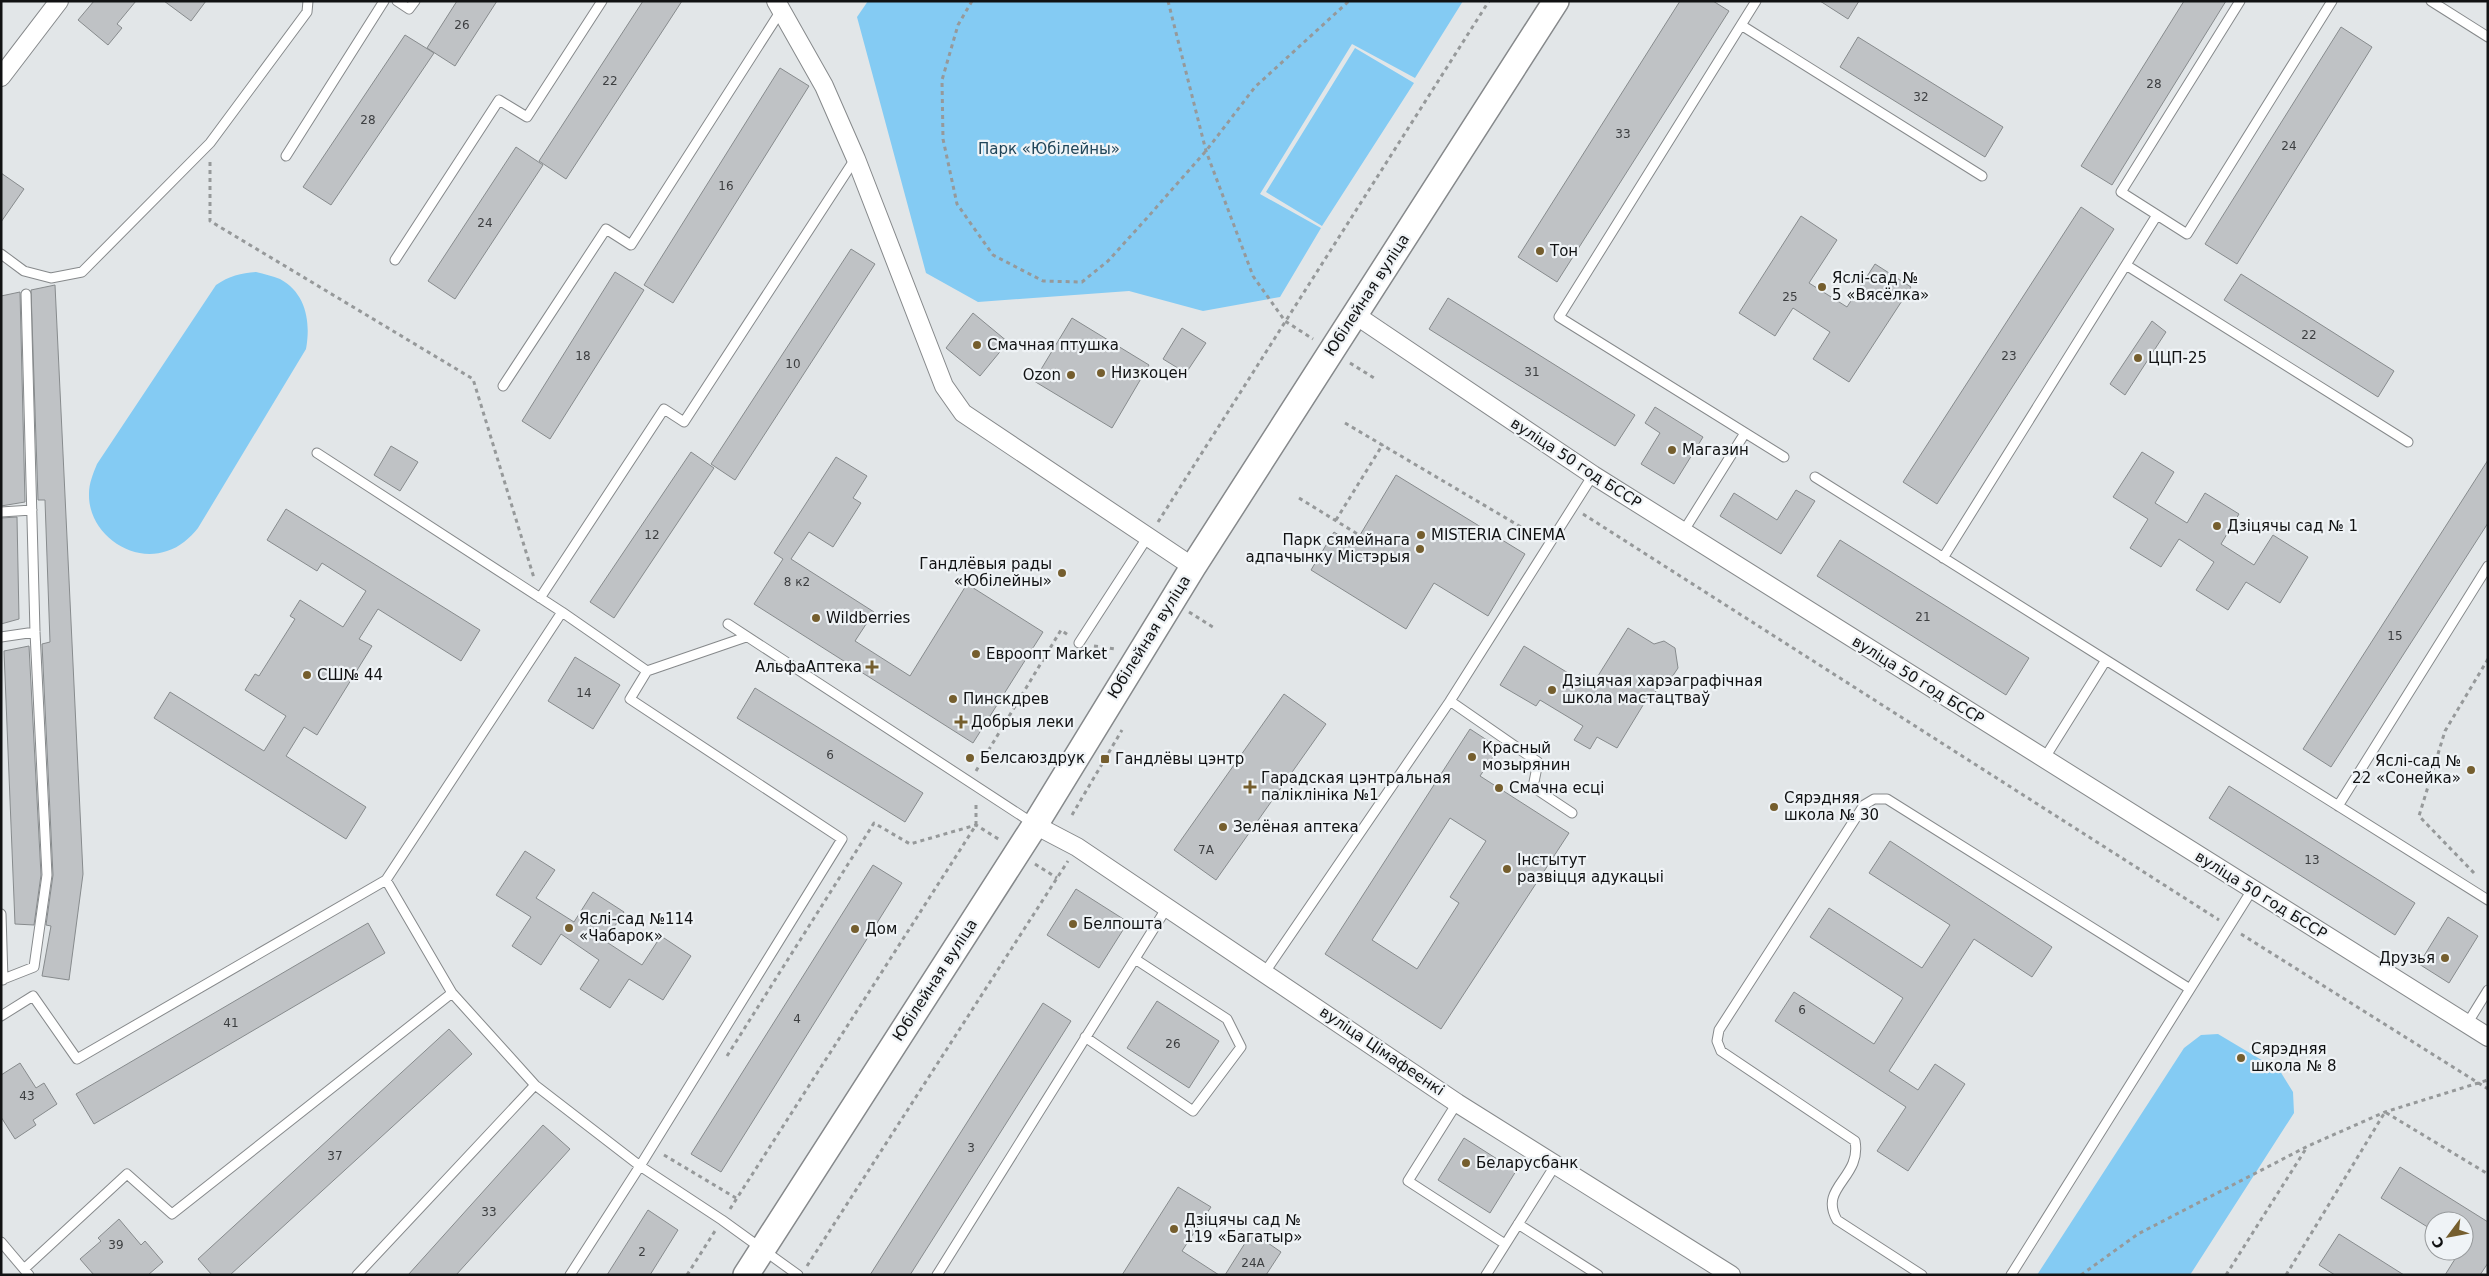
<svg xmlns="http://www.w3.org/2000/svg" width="2489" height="1276" viewBox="0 0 2489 1276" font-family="'DejaVu Sans',sans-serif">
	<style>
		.green { fill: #84cbf3 }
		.building { fill: #bfc2c5; stroke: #878b8d; fill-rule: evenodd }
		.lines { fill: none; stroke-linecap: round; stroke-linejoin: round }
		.lane-casing { stroke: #86898b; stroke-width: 11 }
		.street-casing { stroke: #86898b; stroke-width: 20 }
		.secondary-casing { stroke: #86898b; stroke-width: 28 }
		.path { stroke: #96999a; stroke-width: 3; stroke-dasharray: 4 4; stroke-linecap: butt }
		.lane { stroke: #fff; stroke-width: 9 }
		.street { stroke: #fff; stroke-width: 18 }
		.secondary { stroke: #fff; stroke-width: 25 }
		.poi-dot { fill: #755e2e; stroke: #eff3f6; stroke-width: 2 }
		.labels { text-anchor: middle; stroke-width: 4.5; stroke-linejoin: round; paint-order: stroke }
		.number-label { font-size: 12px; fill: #3c3e40 }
		.park-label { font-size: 15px; fill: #204559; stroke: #eff3f6 }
		.poi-label { font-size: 15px; fill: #111213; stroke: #eff3f6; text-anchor: start }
		.street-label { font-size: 15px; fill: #111213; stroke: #eff3f6 }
	</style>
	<rect width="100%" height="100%" fill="#e2e6e8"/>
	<path class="green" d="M868,1H1463L1415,78L1352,44L1260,194L1321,228L1280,297L1203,311L1129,291L978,302L926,273L857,17Z
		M1355,48L1414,83L1322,226L1266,192Z
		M256,272C264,274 273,276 280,279C306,293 311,322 306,349L198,528C190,538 180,547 167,551C131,564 88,533 89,494C89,483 93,474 97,464L216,285C229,276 241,273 256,272Z
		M2218,1034L2280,1071L2293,1092L2294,1113L2190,1275H2037L2184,1048L2201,1035Z"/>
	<path class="building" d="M94,1H136L117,24L122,28L108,45L78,20Z
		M164,1H206L191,21Z
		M457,1H497L455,66L427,48Z
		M643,1H682L566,179L539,161Z
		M1680,1H1713L1729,11L1557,282L1518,257Z
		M1820,1H1859L1848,19Z
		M2184,1H2226L2112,185L2081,166Z
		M2341,27L2372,47L2237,264L2205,244Z
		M405,35L434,53L331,205L303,187Z
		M1858,37L2003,127L1985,157L1840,67Z
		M780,68L809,86L673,303L644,285Z
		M516,147L543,165L455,299L428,281Z
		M1,173L24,189L1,222Z
		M2081,207L2114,229L1937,504L1903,482Z
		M1801,216L1837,240L1809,283L1847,307L1875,264L1911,287L1849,382L1813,359L1830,332L1793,308L1775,336L1739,313Z
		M851,249L875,264L735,480L711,464Z
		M615,272L644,290L550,439L522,421Z
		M2241,274L2394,371L2378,397L2224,300Z
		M55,285L83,874L69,980L42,976L51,926L46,925L53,875L42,644L50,642L45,500H38L31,290Z
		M20,292L25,502L1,506V296Z
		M1448,298L1635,415L1615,446L1429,329Z
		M973,313L1008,342L980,376L946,348Z
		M1072,318L1149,365L1112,428L1034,381Z
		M2152,321L2166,332L2125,395L2110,384Z
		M1182,328L1206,343L1186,373L1163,359Z
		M1655,407L1703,437L1674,484L1641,464L1660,433L1645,423Z
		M391,446L418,462L400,491L374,475Z
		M691,452L714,468L614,618L590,602Z
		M2142,452L2174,472L2155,503L2187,523L2205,493L2239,514L2221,544L2254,565L2273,535L2308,557L2280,603L2246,582L2228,610L2196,590L2214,562L2179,539L2161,567L2130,548L2148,519L2113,497Z
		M836,457L867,476L853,498L861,503L833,547L809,532L791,559L874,612L855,641L910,676L967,584L1043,632L973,743L754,604L783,559L774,553Z
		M2488,460V523L2331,767L2303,749Z
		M1396,475L1525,554L1488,616L1434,583L1406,629L1311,570L1334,532L1354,545Z
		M1796,490L1815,501L1781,554L1720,516L1734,493L1777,520Z
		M286,509L480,630L461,661L378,609L359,639L372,646L317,735L304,727L286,756L366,807L346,839L154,718L170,692L264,751L286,716L245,690L255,674L259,676L295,619L290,616L300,600L343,627L366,591L322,563L317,571L267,540Z
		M17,517L19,619L1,624V518Z
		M1840,540L2029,658L2006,695L1817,576Z
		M1628,628L1654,644L1664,641L1675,648L1678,668L1672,677L1667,675L1654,694L1651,692L1617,748L1597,737L1590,749L1574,740L1583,726L1540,700L1536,706L1500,685L1524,646L1591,687Z
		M29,646L41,875L34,925L15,924L4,651Z
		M575,657L620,685L593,729L548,701Z
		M755,688L923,793L905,822L737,718Z
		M1284,694L1326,724L1216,880L1174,850Z
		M1470,729L1499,748L1480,776L1569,833L1441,1029L1325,954ZM1450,818L1486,841L1450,897L1459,903L1417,969L1372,940Z
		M2229,786L2415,903L2395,935L2209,818Z
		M1890,841L2052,947L2032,977L1974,939L1889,1071L1918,1090L1935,1064L1965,1084L1908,1171L1877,1151L1906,1107L1775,1021L1794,992L1874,1044L1903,998L1810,937L1829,908L1922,968L1950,925L1869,873Z
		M525,851L555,870L536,898L574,922L593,892L624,912L605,941L642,965L661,936L691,956L663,1000L629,979L610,1008L580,989L599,960L561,934L541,965L512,946L531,917L496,895Z
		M873,865L902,883L721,1172L691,1154Z
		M1076,889L1128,922L1099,968L1047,935Z
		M2448,917L2478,936L2449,983L2419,964Z
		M368,923L385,953L94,1124L76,1094Z
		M1157,1001L1219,1041L1189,1088L1127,1048Z
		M1043,1003L1071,1021L910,1275H870Z
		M449,1029L472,1054L230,1275H212L198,1259Z
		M20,1063L36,1088L44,1083L57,1104L33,1120L36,1125L15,1139L1,1117V1075Z
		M543,1125L570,1149L456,1275H408Z
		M1464,1138L1516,1171L1490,1213L1438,1180Z
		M2400,1167L2488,1222V1263L2480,1275H2445L2460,1251H2464V1221H2434V1231L2381,1198Z
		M1178,1187L1211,1207L1182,1251L1219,1275H1122Z
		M648,1210L678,1230L650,1275H607Z
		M119,1219L141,1245L145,1241L163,1262L148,1275H94L80,1259L101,1241L98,1238Z
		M1252,1232L1281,1252L1266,1275H1225Z
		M2339,1234L2404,1275H2335L2319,1265Z"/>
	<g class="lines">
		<g class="lane-casing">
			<path id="lane" d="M397,1L409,9L415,1
				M1756,1L1559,317L1784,457
				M2240,1L2121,192L2187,234L2332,1
				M2431,1L2488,37
				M1741,25L1982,176
				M286,156L384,1
				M1,254L24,271L51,278L82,272L210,143L307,12L308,1
				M395,260L499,100L527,117L602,1
				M2126,265L2408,442
				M503,386L606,229L631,245L782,9
				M317,453L562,612
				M1815,477L2106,660L2044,759
				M1,512L32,510
				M1683,532L1745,433
				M1943,558L2157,215
				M540,598L664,409L684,422L855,159
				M728,624L1034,824
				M1,637L35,632
				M1079,643L1147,538
				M2106,660L2488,900
				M1450,701L1538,762L1533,787L1572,813
				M2338,806L2488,566
				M386,880L452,993L535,1085L640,1166L722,1220L798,1275
				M1,914L3,980
				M1265,972L1450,701L1593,475
				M1,980L34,967L47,875L35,632L26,294
				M1,1016L33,996L77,1059L386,880L562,612L647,671L746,637
				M2467,1024L2488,990
				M1085,1037L1193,1111L1241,1047L1227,1019L1135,959
				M1457,1103L1408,1181L1505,1244
				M1518,1224L1598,1275
				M1,1242L29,1275
				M24,1269L127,1174L172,1214L452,993
				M357,1275L535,1085
				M570,1275L640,1166L842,839L630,699L647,671
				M937,1275L1166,909
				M1486,1275L1556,1164
				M1922,1275L1837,1220C1818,1187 1862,1178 1855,1141L1721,1051L1717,1041L1719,1030L1864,805L1874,799H1887L2190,989
				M2011,1275L2252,890"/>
		</g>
		<g class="street-casing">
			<path id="street" d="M776,1L824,86L856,159L944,386L963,413L1193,567
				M1,77L59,1
				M1354,314L1593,475L2488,1037
				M1035,825L1077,847L1457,1103L1731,1275"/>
		</g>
		<g class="secondary-casing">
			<path id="secondary" d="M746,1275L1035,825L1193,567L1556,1"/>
		</g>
		<path class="path" d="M972,1L958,25L942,80L943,139L957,204L993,255L1043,281L1082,282L1108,261L1147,218L1206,151L1255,87L1349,1
			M1168,1L1206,151L1253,276L1285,321L1313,339
			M210,162V221L473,379L534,578
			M1350,363L1374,378
			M1345,423L1538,537
			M1299,498L1359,535
			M1583,514L2219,920
			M1336,520L1383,444
			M1158,522L1489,1
			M1189,612L1216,629
			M1094,646L1116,649
			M976,771L1061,630L1068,635
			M1072,815L1122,730
			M1035,864L1057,878
			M2474,873L2419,816L2445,731L2488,659
			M2241,934L2488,1089
			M727,1056L874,823L910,844L976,825L1000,840
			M664,1155L736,1198
			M730,1209L976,825V803
			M807,1266L1068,861
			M687,1275L715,1231
			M2081,1275L2138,1234L2308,1146L2385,1112L2488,1080
			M2226,1275L2307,1147
			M2286,1275L2385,1112L2488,1174"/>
		<use href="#lane" class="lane"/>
		<use href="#street" class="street"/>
		<use href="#secondary" class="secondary"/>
	</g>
	<g class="poi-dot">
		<circle cx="1540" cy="251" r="5"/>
		<circle cx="1822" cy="287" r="5"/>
		<circle cx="977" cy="345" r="5"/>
		<circle cx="2138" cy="358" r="5"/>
		<circle cx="1101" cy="373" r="5"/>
		<circle cx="1071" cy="375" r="5"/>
		<circle cx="1672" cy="450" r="5"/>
		<circle cx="2217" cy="526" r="5"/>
		<circle cx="1421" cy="535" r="5"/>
		<circle cx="1420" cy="549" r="5"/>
		<circle cx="1062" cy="573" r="5"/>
		<circle cx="816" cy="618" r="5"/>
		<circle cx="976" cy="654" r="5"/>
		<path d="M869.5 659.5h5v5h5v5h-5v5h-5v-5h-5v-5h5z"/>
		<circle cx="307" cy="675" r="5"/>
		<circle cx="1552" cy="690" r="5"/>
		<circle cx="953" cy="699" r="5"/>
		<path d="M958.5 714.5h5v5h5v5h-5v5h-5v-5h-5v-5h5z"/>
		<circle cx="1472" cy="757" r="5"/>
		<circle cx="970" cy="758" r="5"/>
		<rect x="1100" y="754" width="10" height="10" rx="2.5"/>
		<circle cx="2471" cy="770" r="5"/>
		<path d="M1247.5 779.5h5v5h5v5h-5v5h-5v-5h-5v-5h5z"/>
		<circle cx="1499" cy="788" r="5"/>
		<circle cx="1774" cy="807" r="5"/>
		<circle cx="1223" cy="827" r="5"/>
		<circle cx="1507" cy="869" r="5"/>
		<circle cx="1073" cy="924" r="5"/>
		<circle cx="569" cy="928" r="5"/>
		<circle cx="855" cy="929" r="5"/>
		<circle cx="2445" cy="958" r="5"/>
		<circle cx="2241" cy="1058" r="5"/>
		<circle cx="1466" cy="1163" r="5"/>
		<circle cx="1174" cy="1229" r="5"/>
	</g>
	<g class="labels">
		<g class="number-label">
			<text x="462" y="29">26</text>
			<text x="610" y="85">22</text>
			<text x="2154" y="88">28</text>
			<text x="1921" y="101">32</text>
			<text x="368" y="124">28</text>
			<text x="1623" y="138">33</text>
			<text x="2289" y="150">24</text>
			<text x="726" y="190">16</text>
			<text x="485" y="227">24</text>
			<text x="1790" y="301">25</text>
			<text x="2309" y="339">22</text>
			<text x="583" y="360">18</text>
			<text x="2009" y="360">23</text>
			<text x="793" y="368">10</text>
			<text x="1532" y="376">31</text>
			<text x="652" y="539">12</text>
			<text x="797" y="586">8 к2</text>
			<text x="1923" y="621">21</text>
			<text x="2395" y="640">15</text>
			<text x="584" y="697">14</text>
			<text x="830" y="759">6</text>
			<text x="1206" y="854">7А</text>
			<text x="2312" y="864">13</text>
			<text x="1802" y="1014">6</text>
			<text x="797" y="1023">4</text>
			<text x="231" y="1027">41</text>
			<text x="1173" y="1048">26</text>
			<text x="27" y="1100">43</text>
			<text x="971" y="1152">3</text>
			<text x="335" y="1160">37</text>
			<text x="489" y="1216">33</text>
			<text x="116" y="1249">39</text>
			<text x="642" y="1256">2</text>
			<text x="1253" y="1267">24А</text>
		</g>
		<g class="park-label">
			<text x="1049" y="154">Парк «Юбілейны»</text>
		</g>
		<g class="poi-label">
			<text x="1550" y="256">Тон</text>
			<text x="1832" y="283">Яслі-сад №<tspan x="1832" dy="17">5 «Вясёлка»</tspan></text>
			<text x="987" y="350">Смачная птушка</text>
			<text x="2148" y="363">ЦЦП-25</text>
			<text x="1111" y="378">Низкоцен</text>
			<text x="1061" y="380" text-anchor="end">Ozon</text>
			<text x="1682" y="455">Магазин</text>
			<text x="2227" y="531">Дзіцячы сад № 1</text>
			<text x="1431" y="540">MISTERIA CINEMA</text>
			<text x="1410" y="545" text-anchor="end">Парк сямейнага<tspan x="1410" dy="17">адпачынку Містэрыя</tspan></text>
			<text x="1052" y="569" text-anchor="end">Гандлёвыя рады<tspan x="1052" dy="17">«Юбілейны»</tspan></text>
			<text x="826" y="623">Wildberries</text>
			<text x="986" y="659">Евроопт Market</text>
			<text x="862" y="672" text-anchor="end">АльфаАптека</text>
			<text x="317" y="680">СШ№ 44</text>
			<text x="1562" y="686">Дзіцячая харэаграфічная<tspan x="1562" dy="17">школа мастацтваў</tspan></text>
			<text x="963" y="704">Пинскдрев</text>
			<text x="971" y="727">Добрыя леки</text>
			<text x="1482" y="753">Красный<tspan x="1482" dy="17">мозырянин</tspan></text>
			<text x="980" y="763">Белсаюздрук</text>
			<text x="1115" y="764">Гандлёвы цэнтр</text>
			<text x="2461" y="766" text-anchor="end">Яслі-сад №<tspan x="2461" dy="17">22 «Сонейка»</tspan></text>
			<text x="1261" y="783">Гарадская цэнтральная<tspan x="1261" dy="17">паліклініка №1</tspan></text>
			<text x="1509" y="793">Смачна есцi</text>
			<text x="1784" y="803">Сярэдняя<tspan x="1784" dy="17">школа № 30</tspan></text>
			<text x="1233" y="832">Зелёная аптека</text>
			<text x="1517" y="865">Інстытут<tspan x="1517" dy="17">развіцця адукацыі</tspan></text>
			<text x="579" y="924">Яслі-сад №114<tspan x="579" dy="17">«Чабарок»</tspan></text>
			<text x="1083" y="929">Белпошта</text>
			<text x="865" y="934">Дом</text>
			<text x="2435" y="963" text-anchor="end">Друзья</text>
			<text x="2251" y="1054">Сярэдняя<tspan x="2251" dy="17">школа № 8</tspan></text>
			<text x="1476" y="1168">Беларусбанк</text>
			<text x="1184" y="1225">Дзіцячы сад №<tspan x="1184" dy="17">119 «Багатыр»</tspan></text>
		</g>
		<g class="street-label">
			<text transform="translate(1367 295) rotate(-57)" y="5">Юбілейная вуліца</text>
			<text transform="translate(1576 463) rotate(33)" y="5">вуліца 50 год БССР</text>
			<text transform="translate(1149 637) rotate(-58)" y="5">Юбілейная вуліца</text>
			<text transform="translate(1918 680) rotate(32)" y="5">вуліца 50 год БССР</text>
			<text transform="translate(2261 895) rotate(32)" y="5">вуліца 50 год БССР</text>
			<text transform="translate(935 980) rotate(-57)" y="5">Юбілейная вуліца</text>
			<text transform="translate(1382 1051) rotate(34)" y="5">вуліца Цімафеенкі</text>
		</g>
	</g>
	<rect width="2489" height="1276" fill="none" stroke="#111213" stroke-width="5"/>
	<g transform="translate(2449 1236) rotate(238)"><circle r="24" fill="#eff3f6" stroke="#96999b"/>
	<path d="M0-4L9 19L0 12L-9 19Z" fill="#755e2e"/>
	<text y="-8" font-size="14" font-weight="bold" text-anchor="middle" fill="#111213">С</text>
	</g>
</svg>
